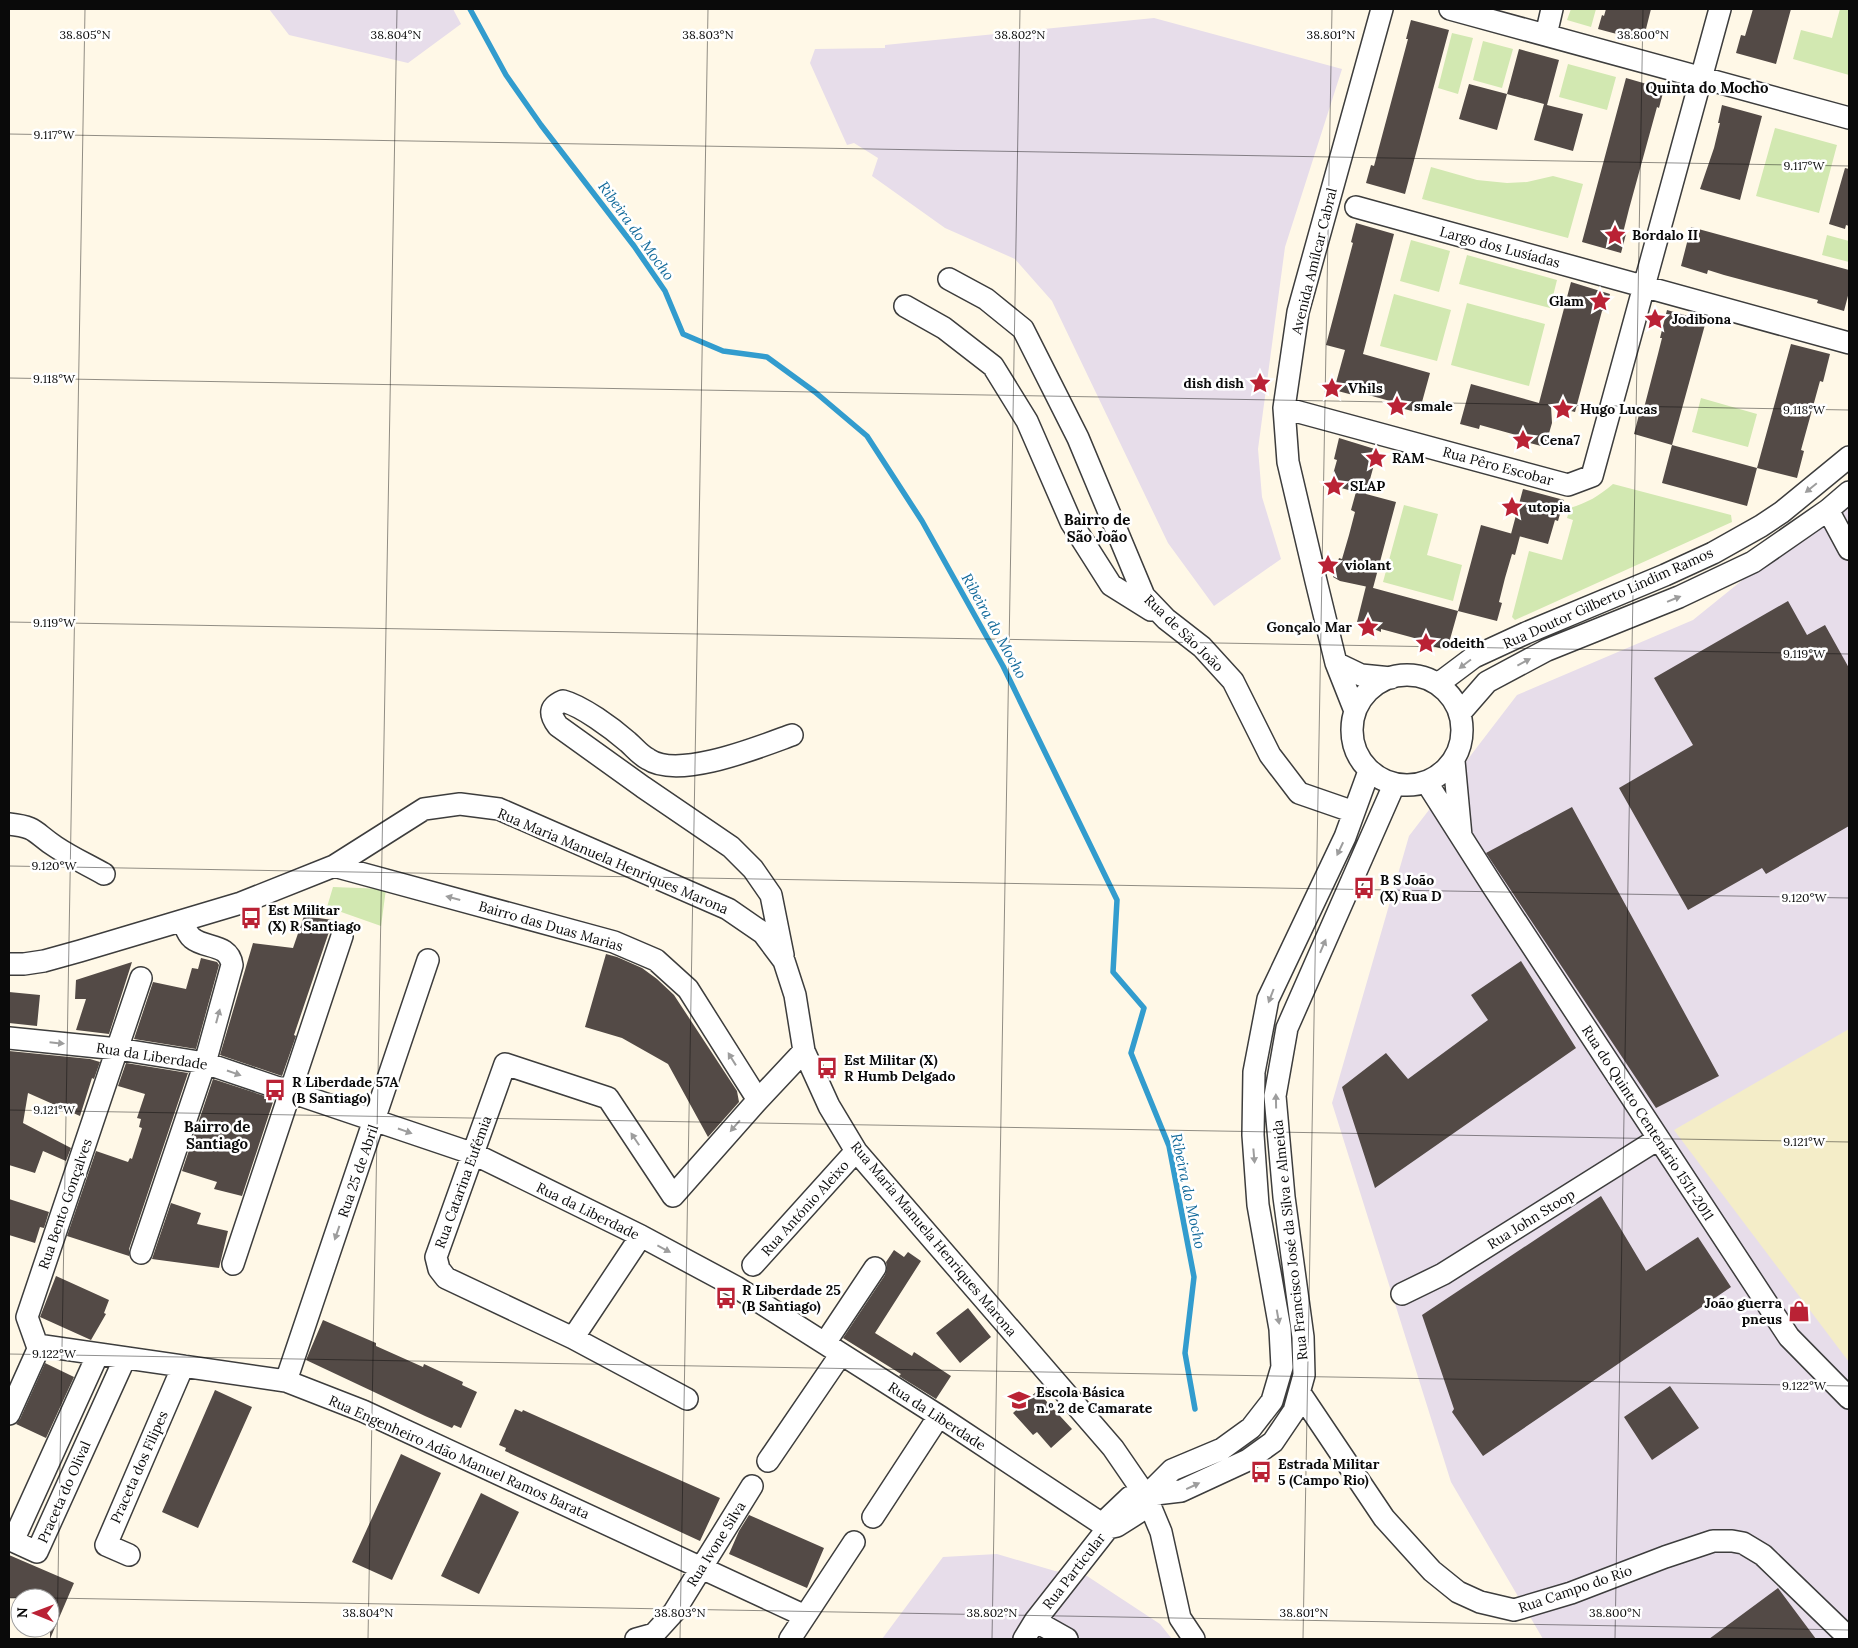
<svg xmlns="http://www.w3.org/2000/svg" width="1858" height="1648" viewBox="0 0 1858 1648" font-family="Lora,serif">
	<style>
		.industrial { fill: #e7ddea }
		.farmland { fill: #f4edc8 }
		.green { fill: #d2e8b1 }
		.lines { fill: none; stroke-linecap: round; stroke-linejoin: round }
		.stream { stroke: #329cce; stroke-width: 5.5 }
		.building { fill: #534a46 }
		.minor-casing { stroke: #3d3d3d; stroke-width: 24 }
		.minor { stroke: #fff; stroke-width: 21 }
		.oneway { fill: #9d9d9d }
		.ticks { fill: none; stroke: #0a0a0a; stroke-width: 1; stroke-opacity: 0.45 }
		.labels { text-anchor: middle; stroke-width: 5; stroke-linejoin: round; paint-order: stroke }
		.poi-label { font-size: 14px; font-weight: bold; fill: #0a0a0a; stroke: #fff; text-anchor: start }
		.street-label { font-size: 14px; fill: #0a0a0a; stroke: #fff }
		.neighbourhood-label { font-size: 15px; font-weight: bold; fill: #0a0a0a; stroke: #fff }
		.water-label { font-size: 15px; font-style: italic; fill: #146b9b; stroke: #fff }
		.ticks-label { font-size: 12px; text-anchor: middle; fill: #0a0a0a; stroke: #fff; stroke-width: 5; stroke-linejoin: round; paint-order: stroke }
	</style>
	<rect width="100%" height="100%" fill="#fff8e7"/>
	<path class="industrial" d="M269,9H453L461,24L408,63L289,35Z
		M1154,18L1342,69L1285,247L1258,449L1262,497L1281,559L1214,606L1168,543L1052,301L1015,259L945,228L872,176L878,158L854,143L847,145L810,63L815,49L885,48V45Z
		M1849,494V1639H1543L1451,1482L1332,1103L1409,836L1517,695L1693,620Z
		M997,1554L1055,1571L1087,1576L1160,1624L1172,1639H882L943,1557Z"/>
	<path class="farmland" d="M1849,1029V1362L1674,1130Z"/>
	<path class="green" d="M1571,9H1596L1591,27L1567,20Z
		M1840,9H1849V75L1793,59L1801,30L1832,38Z
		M1452,33L1473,38L1458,94L1438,88Z
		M1483,41L1513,49L1502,88L1473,80Z
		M1568,64L1616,77L1607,110L1559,97Z
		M1775,128L1837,145L1819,213L1756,196Z
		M1431,167L1477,180L1507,183L1527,182L1553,176L1583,184L1568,238L1422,199Z
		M1827,235L1849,241V262L1822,255Z
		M1411,240L1450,251L1439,292L1400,281Z
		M1467,255L1557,280L1550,308L1459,284Z
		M1394,294L1451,310L1437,361L1380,346Z
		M1467,303L1545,324L1529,386L1451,365Z
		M1701,398L1757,414L1748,447L1692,432Z
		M1613,484L1731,515L1732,522L1515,620L1512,617L1529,551L1562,560L1573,520L1567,518L1570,508C1587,503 1599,496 1613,484Z
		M1404,505L1438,514L1427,555L1462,565L1453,601L1383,582Z
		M333,887L386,889L381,926L327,907Z"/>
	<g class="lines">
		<path class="stream" d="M470,9L506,75L541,125L634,246L665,291L683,334L723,351L767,357L815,392L867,436L922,521L1003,666L1117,900L1113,972L1144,1008L1131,1053L1169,1146L1194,1277L1185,1353L1195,1409"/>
	</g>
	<path class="building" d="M1606,9H1651L1643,41L1598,29L1602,15L1604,16Z
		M1753,9H1791L1776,64L1736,53L1741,35L1745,36Z
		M1411,20L1449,30L1405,194L1366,183L1371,165L1374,166L1408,39H1406Z
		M1519,49L1559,60L1547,105L1583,114L1573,151L1534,140L1544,104L1507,94Z
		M1626,78L1664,89L1659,108L1657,107L1629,209L1623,233L1626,234L1621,253L1582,242Z
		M1469,84L1507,94L1497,130L1459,119Z
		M1722,105L1762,116L1740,200L1700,189L1714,148L1720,123H1718Z
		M1845,168L1849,169V226L1846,225L1845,229L1829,224Z
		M1356,223L1394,234L1363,354L1430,373L1419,413L1401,408V404L1354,391L1353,395L1334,390L1345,350L1326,345L1353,243L1351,242Z
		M1691,227L1849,270V292L1844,311L1817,303L1818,300L1724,275L1708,270L1707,274L1681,266Z
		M1571,282L1610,294L1605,311H1602L1575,412L1551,406L1552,423L1545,447L1526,442L1527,438L1480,425L1479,429L1460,424L1471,384L1539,403Z
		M1667,310L1706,321L1672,445L1634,434L1641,407L1644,408L1658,354L1662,338H1660Z
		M1791,344L1830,354L1823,382L1820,381L1801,450L1804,451L1797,478L1757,468Z
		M1339,438L1378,450L1366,494L1396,502L1373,588L1340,581L1333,577L1339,558L1342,559L1349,535L1355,512L1351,510L1356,492L1330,485L1337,460L1334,459Z
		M1672,445L1757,468L1747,506L1662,483Z
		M1523,489L1564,500L1558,521L1555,520L1548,544L1511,534Z
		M1481,525L1520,536L1515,555L1512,554L1505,578L1499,602L1502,603L1497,621L1458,611L1447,650L1428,645L1429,642L1381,629V632L1357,622L1366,586L1458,611Z
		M1788,601L1807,635L1825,625L1849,668V826L1766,874L1762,868L1688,910L1619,788L1693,745L1654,678Z
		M1572,807L1719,1076L1656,1108L1486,853Z
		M304,916L333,920L294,1035L296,1036L282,1076L220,1055L253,943L293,948Z
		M606,954L617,957L642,968L657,979L674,995L737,1091L739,1102L708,1137L668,1064L622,1038L585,1027Z
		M201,958L217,962L219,965L196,1049L134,1039L153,982L186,989L192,968L198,969Z
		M1521,961L1576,1048L1375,1188L1342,1087L1386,1053L1408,1079L1488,1020L1471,995Z
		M132,962L109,1034L76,1030L86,999H75L76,980Z
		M9,992L40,995L37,1026L9,1023Z
		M9,1051L90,1059L100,1062L94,1079L92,1078L80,1116L28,1093L23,1123L71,1148L66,1161L43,1151L35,1173L9,1165Z
		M126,1063L188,1073L129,1249V1256L67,1236L96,1151L128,1162L130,1158L132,1159L142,1128L139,1127L141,1119L137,1118L145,1094L118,1086Z
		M213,1079L274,1099L242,1196L214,1189L217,1182L182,1171Z
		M1601,1196L1646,1271L1698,1237L1731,1287L1483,1456L1452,1412L1454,1409L1422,1315Z
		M9,1199L49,1212L44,1228L40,1227L35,1243L9,1235Z
		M171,1203L201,1213L197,1224L228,1231L219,1268L152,1259Z
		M894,1250L904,1257L908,1252L921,1261L875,1333L912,1356L914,1352L951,1376L936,1399L899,1376L901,1374L843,1338L885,1275L887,1268L886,1262Z
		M56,1276L109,1300L104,1313L106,1314L91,1340L40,1317Z
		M968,1308L991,1337L960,1363L936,1333Z
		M323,1320L376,1343V1346L423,1367L424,1364L463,1382L462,1385L477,1392L461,1428L454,1425L452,1428L425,1416L306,1360Z
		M45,1363L74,1377L46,1438L16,1424L20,1419Z
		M1670,1386L1699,1428L1652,1460L1624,1417Z
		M215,1390L252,1407L198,1528L162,1512Z
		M1037,1391L1072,1429L1051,1448L1037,1432L1033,1435L1013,1413Z
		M515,1409L522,1412L523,1410L720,1498L700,1541L505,1451L506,1448L499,1445Z
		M401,1454L441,1473L392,1580L352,1562Z
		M481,1493L519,1512L479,1594L441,1576Z
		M749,1515L824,1548L807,1588L729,1554L739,1531Z
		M9,1555L74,1583L50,1639V1598H9Z
		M1778,1588L1816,1639H1709Z"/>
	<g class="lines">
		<g class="minor-casing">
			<path id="minor" d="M1450,9L1849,118
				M1546,35L1552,9
				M1356,207L1849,343
				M949,279L986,299L1023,329L1078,438L1144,596L1166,619L1202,647L1233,681L1270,755L1299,793L1354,812
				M905,306L944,328L993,366L1027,421L1071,522L1111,585L1151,610
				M1284,408L1568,485L1592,476L1720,9
				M1828,510L1849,549
				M1336,663L1361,675L1391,678
				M1352 730a55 55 0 1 1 110 0a55 55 0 1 1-110 0Z
				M1438,684L1474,657L1526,633L1665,575L1713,553L1761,526L1782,512L1849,457
				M1355,711L1336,663L1316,581L1288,462L1284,408L1298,312L1382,9
				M1460,713L1487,682L1547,650L1679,597L1753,562L1828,510L1849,492
				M1454,761L1461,836
				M1427,783L1492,885L1789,1337L1849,1398
				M9,824C38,827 34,833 56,847C71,857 88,865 104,874
				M334,866L614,942L656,960L688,989L758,1100
				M783,955L771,895L753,869L731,847L643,787L558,726C549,714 549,707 563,701C582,706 612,728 628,742C634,747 640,755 648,759C678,780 759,747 792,735
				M9,964H24L44,961L80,951L241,903L334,866L424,809L460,804L499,809L728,909L763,933L784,961L795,995L804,1051L829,1106L856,1151L1113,1448L1146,1496L1161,1532L1180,1618L1194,1639
				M141,978L27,1317L37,1345L286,1381L363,1411L805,1616
				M9,1038L118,1049L205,1063L474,1154L641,1236L736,1287L939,1416L1108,1528
				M141,1253L205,1063L232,965C229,943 205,949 192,938C187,934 185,926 183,921
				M233,1264L342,936
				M753,1265L856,1151
				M1402,1294L1443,1274L1658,1139
				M573,1338L641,1236
				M825,1343L875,1268
				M98,1354L13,1541L37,1552L125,1358
				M286,1381L428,960
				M1300,1393L1384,1518L1432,1571L1458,1592L1480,1602L1514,1610L1571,1593L1665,1557L1713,1541H1732L1743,1543L1763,1555L1849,1638
				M687,1399L573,1338L446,1278L439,1269L436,1257L505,1064L608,1098L673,1196L758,1100L804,1051
				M9,1414L40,1345
				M768,1461L841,1354
				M873,1517L939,1416
				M1108,1528L1117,1526L1139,1512L1146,1496L1172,1470L1222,1449L1251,1428L1272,1401L1282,1367L1280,1329L1258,1205L1253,1135L1254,1072L1268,999L1345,837L1369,771
				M129,1555L106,1545L183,1366
				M1035,1621L1067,1639
				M636,1639L654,1634L674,1612L752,1486
				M790,1639L854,1542
				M1024,1639L1035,1621L1108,1528L1109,1517L1130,1497L1181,1491L1248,1460L1273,1442L1294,1411L1304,1375L1303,1337L1284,1197L1275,1096L1287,1028L1394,785"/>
		</g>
		<use href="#minor" class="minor"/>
	</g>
	<defs><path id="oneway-solid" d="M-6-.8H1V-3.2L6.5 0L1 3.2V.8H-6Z" transform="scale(1.25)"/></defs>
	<g class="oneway">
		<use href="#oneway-solid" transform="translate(1811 488) rotate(141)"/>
		<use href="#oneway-solid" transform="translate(1674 599) rotate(-22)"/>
		<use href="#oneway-solid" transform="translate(1524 662) rotate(-28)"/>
		<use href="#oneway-solid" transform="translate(1465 664) rotate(143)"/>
		<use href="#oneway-solid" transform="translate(1340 849) rotate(115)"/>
		<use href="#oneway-solid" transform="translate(453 898) rotate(-165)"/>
		<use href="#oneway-solid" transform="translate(1323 946) rotate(-67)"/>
		<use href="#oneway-solid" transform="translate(1271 996) rotate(111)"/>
		<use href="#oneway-solid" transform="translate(218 1016) rotate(-75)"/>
		<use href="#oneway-solid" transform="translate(57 1043) rotate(6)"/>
		<use href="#oneway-solid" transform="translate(732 1059) rotate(-122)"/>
		<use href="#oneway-solid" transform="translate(234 1073) rotate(19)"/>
		<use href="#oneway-solid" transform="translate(1276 1101) rotate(-91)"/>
		<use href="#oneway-solid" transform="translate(735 1126) rotate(131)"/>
		<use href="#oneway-solid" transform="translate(405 1131) rotate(19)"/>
		<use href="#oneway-solid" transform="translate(635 1139) rotate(-124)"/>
		<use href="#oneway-solid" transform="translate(1254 1156) rotate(85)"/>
		<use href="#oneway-solid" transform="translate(337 1233) rotate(109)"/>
		<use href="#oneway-solid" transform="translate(664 1249) rotate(28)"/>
		<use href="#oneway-solid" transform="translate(1278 1317) rotate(80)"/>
		<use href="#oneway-solid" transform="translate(1193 1486) rotate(-25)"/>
	</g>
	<path class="ticks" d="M9,134L1849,166M9,378L1849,410M9,622L1849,654M9,866L1849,898M9,1110L1849,1142M9,1354L1849,1386M9,1598H37M50,1598L1849,1630M57,1639L85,9M368,1639L397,9M680,1639L708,9M992,1639L1020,9M1303,1639L1332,9M1615,1639L1643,9"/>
	<defs>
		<g id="sight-bare" transform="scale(1.725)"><path d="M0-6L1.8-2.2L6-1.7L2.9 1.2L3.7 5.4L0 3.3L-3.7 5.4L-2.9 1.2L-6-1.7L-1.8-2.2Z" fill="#ba2235" stroke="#fff" stroke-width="2.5" paint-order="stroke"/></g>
		<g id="bus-bare" transform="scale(1.725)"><path d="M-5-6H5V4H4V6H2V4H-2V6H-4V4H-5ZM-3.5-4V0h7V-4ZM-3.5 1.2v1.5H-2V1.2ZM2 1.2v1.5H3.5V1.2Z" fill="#ba2235" stroke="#fff" stroke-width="2.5" paint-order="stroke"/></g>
		<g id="shop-bare" transform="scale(1.725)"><path d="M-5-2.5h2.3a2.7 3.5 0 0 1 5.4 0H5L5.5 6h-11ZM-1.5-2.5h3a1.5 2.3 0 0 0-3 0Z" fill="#ba2235" stroke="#fff" stroke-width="2.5" paint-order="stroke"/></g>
		<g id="school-bare" transform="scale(1.725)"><path d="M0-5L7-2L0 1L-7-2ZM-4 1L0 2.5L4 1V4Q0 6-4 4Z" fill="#ba2235" stroke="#fff" stroke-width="2.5" paint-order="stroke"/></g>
	</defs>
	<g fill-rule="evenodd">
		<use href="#sight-bare" x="1615" y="235"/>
		<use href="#sight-bare" x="1600" y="301"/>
		<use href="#sight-bare" x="1655" y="319"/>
		<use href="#sight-bare" x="1260" y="383"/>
		<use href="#sight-bare" x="1332" y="388"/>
		<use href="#sight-bare" x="1397" y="406"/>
		<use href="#sight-bare" x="1563" y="409"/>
		<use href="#sight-bare" x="1523" y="440"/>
		<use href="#sight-bare" x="1376" y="458"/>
		<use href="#sight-bare" x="1334" y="486"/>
		<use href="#sight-bare" x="1512" y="507"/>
		<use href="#sight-bare" x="1328" y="565"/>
		<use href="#sight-bare" x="1368" y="627"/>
		<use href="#sight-bare" x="1426" y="643"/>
		<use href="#bus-bare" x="1364" y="888"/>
		<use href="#bus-bare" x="251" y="918"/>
		<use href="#bus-bare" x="827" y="1068"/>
		<use href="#bus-bare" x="275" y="1090"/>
		<use href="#bus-bare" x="726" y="1298"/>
		<use href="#shop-bare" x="1799" y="1311"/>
		<use href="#school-bare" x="1019" y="1400"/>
		<use href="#bus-bare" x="1261" y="1472"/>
	</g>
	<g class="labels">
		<g class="poi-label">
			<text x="1632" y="240">Bordalo II</text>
			<text x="1584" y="306" text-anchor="end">Glam</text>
			<text x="1672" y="324">Jodibona</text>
			<text x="1244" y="388" text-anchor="end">dish dish</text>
			<text x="1348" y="393">Vhils</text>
			<text x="1414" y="411">smale</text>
			<text x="1580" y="414">Hugo Lucas</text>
			<text x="1540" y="445">Cena7</text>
			<text x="1392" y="463">RAM</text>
			<text x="1350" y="491">SLAP</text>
			<text x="1528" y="512">utopia</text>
			<text x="1345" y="570">violant</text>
			<text x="1352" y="632" text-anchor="end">Gonçalo Mar</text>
			<text x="1442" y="648">odeith</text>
			<text x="1380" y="885">B S João<tspan x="1380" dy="16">(X) Rua D</tspan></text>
			<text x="268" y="915">Est Militar<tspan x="268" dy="16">(X) R Santiago</tspan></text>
			<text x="844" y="1065">Est Militar (X)<tspan x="844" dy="16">R Humb Delgado</tspan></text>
			<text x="292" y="1087">R Liberdade 57A<tspan x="292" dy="16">(B Santiago)</tspan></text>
			<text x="742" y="1295">R Liberdade 25<tspan x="742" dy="16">(B Santiago)</tspan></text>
			<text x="1782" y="1308" text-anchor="end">João guerra<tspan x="1782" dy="16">pneus</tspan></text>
			<text x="1036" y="1397">Escola Básica<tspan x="1036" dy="16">n.º 2 de Camarate</tspan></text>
			<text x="1278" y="1469">Estrada Militar<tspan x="1278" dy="16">5 (Campo Rio)</tspan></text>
		</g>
		<g class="street-label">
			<text transform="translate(1500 247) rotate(15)" y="5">Largo dos Lusíadas</text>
			<text transform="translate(1314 261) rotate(-76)" y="5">Avenida Amílcar Cabral</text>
			<text transform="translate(1498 466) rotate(15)" y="5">Rua Pêro Escobar</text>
			<text transform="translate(1608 598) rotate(-24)" y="5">Rua Doutor Gilberto Lindim Ramos</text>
			<text transform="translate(1184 633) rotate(44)" y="5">Rua de São João</text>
			<text transform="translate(613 861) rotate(23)" y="5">Rua Maria Manuela Henriques Marona</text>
			<text transform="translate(551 926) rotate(16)" y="5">Bairro das Duas Marias</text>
			<text transform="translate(152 1056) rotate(9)" y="5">Rua da Liberdade</text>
			<text transform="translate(1648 1123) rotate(57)" y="5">Rua do Quinto Centenário 1511-2011</text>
			<text transform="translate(358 1171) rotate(-71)" y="5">Rua 25 de Abril</text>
			<text transform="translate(463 1182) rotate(-70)" y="5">Rua Catarina Eufémia</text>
			<text transform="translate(65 1204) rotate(-71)" y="5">Rua Bento Gonçalves</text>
			<text transform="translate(805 1208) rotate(-48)" y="5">Rua António Aleixo</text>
			<text transform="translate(588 1211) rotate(26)" y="5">Rua da Liberdade</text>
			<text transform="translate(1531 1219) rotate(-32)" y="5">Rua John Stoop</text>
			<text transform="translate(934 1239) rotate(50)" y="5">Rua Maria Manuela Henriques Marona</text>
			<text transform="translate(1290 1240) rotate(-96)" y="5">Rua Francisco José da Silva e Almeida</text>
			<text transform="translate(937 1416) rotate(33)" y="5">Rua da Liberdade</text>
			<text transform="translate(459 1457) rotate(24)" y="5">Rua Engenheiro Adão Manuel Ramos Barata</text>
			<text transform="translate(139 1467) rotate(-66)" y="5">Praceta dos Filipes</text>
			<text transform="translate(64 1492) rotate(-66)" y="5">Praceta do Olival</text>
			<text transform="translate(716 1544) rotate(-58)" y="5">Rua Ivone Silva</text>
			<text transform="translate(1074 1571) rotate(-52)" y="5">Rua Particular</text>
			<text transform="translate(1575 1589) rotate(-19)" y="5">Rua Campo do Rio</text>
		</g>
		<g class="neighbourhood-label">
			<text x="1707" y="93">Quinta do Mocho</text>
			<text x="1097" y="525">Bairro de<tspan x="1097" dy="17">São João</tspan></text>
			<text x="217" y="1132">Bairro de<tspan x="217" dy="17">Santiago</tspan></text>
		</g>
		<g class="water-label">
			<text transform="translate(636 231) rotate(54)" y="5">Ribeira do Mocho</text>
			<text transform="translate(994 626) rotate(61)" y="5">Ribeira do Mocho</text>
			<text transform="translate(1188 1191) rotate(78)" y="5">Ribeira do Mocho</text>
		</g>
	</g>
	<g class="ticks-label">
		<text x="85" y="39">38.805°N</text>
		<text x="396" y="39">38.804°N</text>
		<text x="708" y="39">38.803°N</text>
		<text x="1020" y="39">38.802°N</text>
		<text x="1331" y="39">38.801°N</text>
		<text x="1643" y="39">38.800°N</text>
		<text x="54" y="139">9.117°W</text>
		<text x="1804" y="170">9.117°W</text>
		<text x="54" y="383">9.118°W</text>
		<text x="1804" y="414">9.118°W</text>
		<text x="54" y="627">9.119°W</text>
		<text x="1804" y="658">9.119°W</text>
		<text x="54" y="870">9.120°W</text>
		<text x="1804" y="902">9.120°W</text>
		<text x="54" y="1114">9.121°W</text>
		<text x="1804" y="1146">9.121°W</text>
		<text x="54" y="1358">9.122°W</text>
		<text x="1804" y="1390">9.122°W</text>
		<text x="368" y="1617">38.804°N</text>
		<text x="680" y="1617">38.803°N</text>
		<text x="992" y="1617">38.802°N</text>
		<text x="1304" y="1617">38.801°N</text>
		<text x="1615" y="1617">38.800°N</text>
	</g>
	<rect width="1858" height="1648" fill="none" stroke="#0a0a0a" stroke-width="20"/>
	<g transform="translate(35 1613) rotate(271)"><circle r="24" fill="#ffffff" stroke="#9d9d9d"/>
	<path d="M0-4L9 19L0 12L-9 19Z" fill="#ba2235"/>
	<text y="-8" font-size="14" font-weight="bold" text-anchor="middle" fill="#0a0a0a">N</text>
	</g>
</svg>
